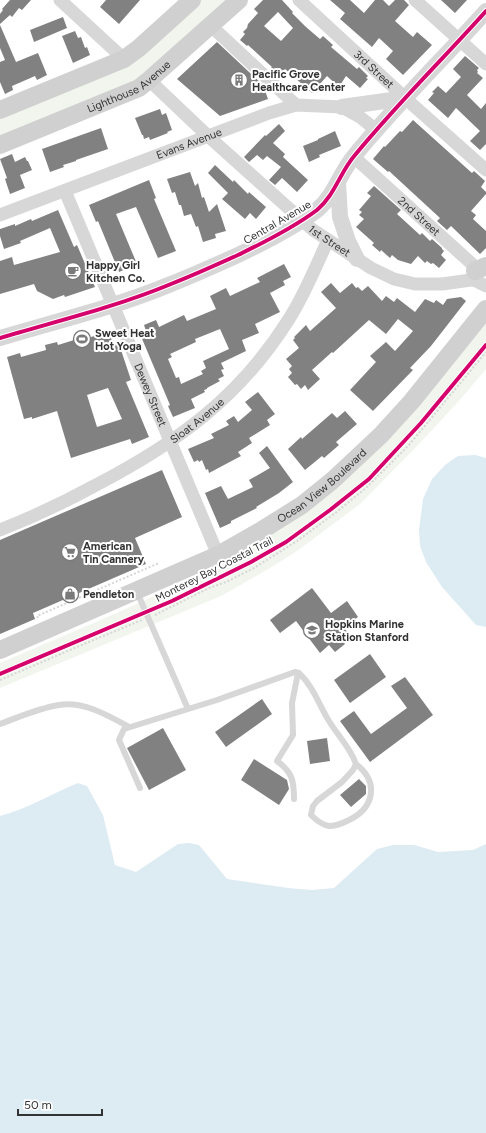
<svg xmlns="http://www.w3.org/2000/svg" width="486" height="1133" viewBox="0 0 486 1133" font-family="Figtree,sans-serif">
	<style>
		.green { fill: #f1f5ed }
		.water { fill: #ddebf3 }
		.building { fill: #818181; fill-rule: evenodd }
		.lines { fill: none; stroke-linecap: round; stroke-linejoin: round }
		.path { stroke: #d6d6d6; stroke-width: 2; stroke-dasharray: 2 2; stroke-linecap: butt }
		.service { stroke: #d7d7d7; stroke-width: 6 }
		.minor { stroke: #d7d7d7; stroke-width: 13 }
		.tertiary { stroke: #d7d7d7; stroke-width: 16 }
		.secondary { stroke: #d0d0d0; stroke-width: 18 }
		.cycleway-casing { stroke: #fff; stroke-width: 6 }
		.cycleway { stroke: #d6006c; stroke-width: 4 }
		.labels { text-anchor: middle; stroke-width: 4; stroke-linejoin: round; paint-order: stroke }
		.street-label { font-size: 11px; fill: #333; stroke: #fff }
		.poi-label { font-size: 11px; font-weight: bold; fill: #333; stroke: #fff; text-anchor: start }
	</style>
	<rect width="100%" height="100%" fill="#fff"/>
	<path class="green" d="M201,0H229L138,82L0,139V118L122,67Z
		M486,321V369L458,402L418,445L360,504L297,551L270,568L221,596L0,688V663L117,613L193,578L244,551L281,529L320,501L360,467L419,406Z"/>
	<path class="water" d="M475,455L486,458V627L476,625L442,587L426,562L420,546L419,530L423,499L432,479L445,465L458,456Z
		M78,783L87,786L103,815L115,865L136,872L178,844L189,843L199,845L227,879L288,888L312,890L334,888L377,849L393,845H414L438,852L473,850L486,844V1133H0V816C27,809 51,794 78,783Z"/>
	<path class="building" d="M10,0H31L22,10L19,8L12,17L10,15L0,24V14L3,10L2,9Z
		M106,0H140L119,24L100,7Z
		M263,0H282L293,12L292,13L306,27L320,39L323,36L333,45L331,47L357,69L359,67L368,76L366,78L368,79L360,88L346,76L339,87L327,76L312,93L285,69L279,75L271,68L272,67L248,45L247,46L240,40L245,34L243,32L247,28L248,24L258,13L254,9ZM278,12L293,28L281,41L264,26Z
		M330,0H350L364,13L375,0H383L389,6L395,0H404L409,5L395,21L413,37L417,32L432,45L403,75L386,59L393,51L379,38L372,47L340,19L345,13Z
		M441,0H467L455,13Z
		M63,17L67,28L34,42L30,30Z
		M0,25L16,62L38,53L47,75L37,80L35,76L19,83L12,86L13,90L5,94L0,82V62L5,60L0,48Z
		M75,31L78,38L81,37L85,48L87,47L90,55L73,63L62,36Z
		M217,42L263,85L268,99L220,116L177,79Z
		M465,56L479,68L477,70L478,72L477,73L483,78L467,95L481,109L486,103V144L480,150L470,141L480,131L456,108L448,118L428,100L434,93L432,92L438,86L446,93L461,77L453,69Z
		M160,109L162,115L166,113L172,130L167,132L168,133L150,140L149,137L144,139L143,135H142L135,118Z
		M413,120L472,173L474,171L485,181L481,187L486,192V194L471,211L476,215L473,219L486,231V248L480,254L451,226L447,230L437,221L440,218L389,171L388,172L373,159L384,146L385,147L400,131L402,132Z
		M279,124L285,131L273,143L285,154L283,157L308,180L297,192L282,178L275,185L269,180L281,167L267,156L263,160L257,155L249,162L244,157L265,135L266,136Z
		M101,128L108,149L76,160V161L63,165L64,167L50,172L42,149Z
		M335,131L341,146L319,155L320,157L309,162L303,146L318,140V139Z
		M12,154L15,162L25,157L27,161H28L32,170L20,175L25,188L10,194L5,179L7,178L0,159Z
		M215,165L233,182L234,180L248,194L249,192L266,207L256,219L250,213L245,219L222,199L228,193L208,173Z
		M190,172L195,186L198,183L202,198L204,197L209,212L217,204L226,231L215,234L216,238L203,242L198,226L196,227L191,214L184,216L181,205H179L175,192L172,193L167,179Z
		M149,180L156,198L154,199L176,251L158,258L136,207L116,214L137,264L119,272L98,221L96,222L89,205Z
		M374,186L401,210L397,214L420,235L422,233L430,241L432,239L442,248V249L444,251L441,255L446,260L439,268L433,263L431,264L427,261L425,263L418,256L411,264L398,260L392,255L390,258L381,250L380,252L372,245L374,243L356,227L364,219L359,215L362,212L359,210L371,196L367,193Z
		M58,210L74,247L77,245L95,287L65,297L64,295L53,299L37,291L34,284L0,294V261L12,257L14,265L60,252L50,228L20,241L21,243L4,249L0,236V229L15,224V226L31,219L32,221Z
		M284,264L291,277L283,281L285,285L270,293L280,312L255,324L259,333L242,340L246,351L221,363L224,369L221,370L224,376L218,379L220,381L207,388V389L204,390L205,392L191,399L195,408L173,417L168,406L170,405L140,334L146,331L144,325L156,320L159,327L184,315L187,321L216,309L210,296L226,288L230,296L260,282L257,278ZM220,329L229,349L203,361L206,368L201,371L203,374L181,384L179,377L176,378L168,359L172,357L170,354L196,342L195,339Z
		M331,283L340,293L352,283L356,288L358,287L362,291L368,286L382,301L386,296L394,302L397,298L415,312L425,299L434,303L436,300L443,305L447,299L461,297L466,301L431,346L410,368L413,370L373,411L350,390L376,362L370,356L386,342L395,351L413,331L398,319L386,334L369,320L333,353L332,352L312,370L320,379L308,390L305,385L301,389L297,384L295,385L288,377L292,373L289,369L292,366L286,359L299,348L293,340L295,338L294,337L306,325L310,331L336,308L321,292Z
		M109,331L113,345L119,344L131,380L126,382L149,437L132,444L130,439L71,458L57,411L32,419V417L24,419L7,357L20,353L21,357L46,350L45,345L57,342L58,345L87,336L88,338ZM108,388L122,419L97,427L87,395Z
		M258,392L275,414L267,420L270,425L249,438L252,443L238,452L241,456L209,473L208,469L206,470L202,460L199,462L198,460L194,462L188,449L214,438L211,434L229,425L226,421L234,416L238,422L252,410L245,402Z
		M345,411L357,424L336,442L339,445L324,458L322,456L305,470L288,449L301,437L302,439L332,413L337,418Z
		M267,446L293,482L279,493L256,507L257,508L231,521V523L220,528L205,493L221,486L228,499L253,487L249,480L270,468L259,453Z
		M162,470L182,517L135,538L146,564L33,613L35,619L0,634V540Z
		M312,588L331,613L347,601L358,617L344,627L347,632L340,638L345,644L335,652L329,645L320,653L296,621L280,633L270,620Z
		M370,654L386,677L350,703L334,680Z
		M405,677L433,715L370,762L340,721L354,711L371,734L407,708L391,686Z
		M262,699L272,714L226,747L215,732Z
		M163,728L186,770L149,790L127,748Z
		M327,738L330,761L310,764L307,741Z
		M254,759L287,780L289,789L279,805L241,780Z
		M359,779L366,786V794L351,807L340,795Z"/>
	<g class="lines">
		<path class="path" d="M155,615L209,588L226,582L254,568L297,541L334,514L366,488L409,445L486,352
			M38,618L37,616L159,563
			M0,680L84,644L142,620"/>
		<path class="service" d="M137,592L188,709
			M0,724C19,717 39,708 59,705C84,701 109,716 129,727
			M140,788L119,740L124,729L217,700L295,672L299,673C313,686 319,705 329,721C338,736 350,747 356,764L353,770L342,782L317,801L313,806L311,815C316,820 322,825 329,826C336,826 341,824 347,821C374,809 380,783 356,764
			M294,799C294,780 292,772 277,761L293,735L292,703L298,673"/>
		<g class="minor">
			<path d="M60,0L124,59"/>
			<path id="s1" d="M299,0L414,106L486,170"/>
			<path d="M415,0L486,64"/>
			<path d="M210,25L296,105"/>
			<path id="s2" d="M149,80L209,137L313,230L371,268L394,279L415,284H442L471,280L476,281L486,286"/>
			<path id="s3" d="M354,157L472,264L475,271L476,279"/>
			<path id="s4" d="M65,191L218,555"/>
			<path id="s5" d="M0,215L269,113L296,105L342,107L360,117L376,130"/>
			<path id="s6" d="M0,530C33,517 65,502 96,485C177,443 240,397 289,319C305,294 316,266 328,240"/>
		</g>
		<path class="tertiary" d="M342,107L406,98
			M338,183L340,217L348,241L357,259
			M0,338C57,321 116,307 171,284C194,275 216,265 238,255C265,242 293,228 317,210C335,195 340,172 355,155C396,105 443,59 486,11"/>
		<g class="secondary">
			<path d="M0,110L124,59L139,48L192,0"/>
			<path id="s7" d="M0,145L139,88L149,80L239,0"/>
			<path d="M475,271L486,266"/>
			<path id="s8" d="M0,650L218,555L262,530L302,505L333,480L381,435L412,401L486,309"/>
		</g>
		<g class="cycleway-casing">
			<path id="cycleway" d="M0,338C57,321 116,307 171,284C194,275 216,265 238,255C265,242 293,228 317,210C335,195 340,172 355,155C396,105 443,59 486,11
				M0,674L172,601L251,562L286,542L330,510L369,479L421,423L486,345"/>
		</g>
		<use href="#cycleway" class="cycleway"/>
	</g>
	<defs>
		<g id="building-ring" transform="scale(0.9)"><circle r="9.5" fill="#fff" stroke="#7a7a7a" stroke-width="1.5"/><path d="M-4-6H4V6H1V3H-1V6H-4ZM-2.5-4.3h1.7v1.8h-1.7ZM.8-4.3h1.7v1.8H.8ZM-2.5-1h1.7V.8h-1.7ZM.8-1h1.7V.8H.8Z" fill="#7a7a7a"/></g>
		<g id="cafe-ring" transform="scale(0.9)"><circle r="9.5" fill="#fff" stroke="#7a7a7a" stroke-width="1.5"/><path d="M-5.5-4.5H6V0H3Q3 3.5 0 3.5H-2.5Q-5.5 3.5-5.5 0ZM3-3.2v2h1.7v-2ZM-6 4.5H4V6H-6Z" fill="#7a7a7a"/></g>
		<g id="stadium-ring" transform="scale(0.9)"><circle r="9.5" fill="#fff" stroke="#7a7a7a" stroke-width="1.5"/><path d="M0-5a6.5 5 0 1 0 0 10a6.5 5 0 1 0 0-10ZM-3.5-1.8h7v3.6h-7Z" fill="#7a7a7a"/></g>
		<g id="supermarket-ring" transform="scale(0.9)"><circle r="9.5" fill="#fff" stroke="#7a7a7a" stroke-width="1.5"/><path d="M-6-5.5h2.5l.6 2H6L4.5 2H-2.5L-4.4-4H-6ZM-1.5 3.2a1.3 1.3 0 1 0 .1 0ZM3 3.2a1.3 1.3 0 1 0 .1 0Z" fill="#7a7a7a"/></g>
		<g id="shop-ring" transform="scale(0.9)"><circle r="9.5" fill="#fff" stroke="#7a7a7a" stroke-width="1.5"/><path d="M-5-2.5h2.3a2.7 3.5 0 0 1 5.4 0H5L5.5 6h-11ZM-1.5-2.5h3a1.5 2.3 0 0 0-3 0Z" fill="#7a7a7a"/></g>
		<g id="university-ring" transform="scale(0.9)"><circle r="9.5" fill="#fff" stroke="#7a7a7a" stroke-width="1.5"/><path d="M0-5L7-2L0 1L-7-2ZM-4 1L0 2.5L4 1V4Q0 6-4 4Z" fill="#7a7a7a"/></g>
	</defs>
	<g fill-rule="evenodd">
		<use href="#building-ring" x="239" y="80"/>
		<use href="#cafe-ring" x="73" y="271"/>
		<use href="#stadium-ring" x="82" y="339"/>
		<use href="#supermarket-ring" x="70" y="552"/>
		<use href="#shop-ring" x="70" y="594"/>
		<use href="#university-ring" x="312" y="630"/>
	</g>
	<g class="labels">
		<g class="street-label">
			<text dy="4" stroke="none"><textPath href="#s1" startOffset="102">3rd Street</textPath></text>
			<text dy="4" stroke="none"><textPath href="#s7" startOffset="142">Lighthouse Avenue</textPath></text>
			<text dy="4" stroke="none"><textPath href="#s5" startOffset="202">Evans Avenue</textPath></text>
			<text dy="4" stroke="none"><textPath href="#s3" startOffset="88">2nd Street</textPath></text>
			<text transform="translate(277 222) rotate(-30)" y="4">Central Avenue</text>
			<text dy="4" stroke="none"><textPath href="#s2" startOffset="242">1st Street</textPath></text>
			<text dy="4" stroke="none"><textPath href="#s4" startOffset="221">Dewey Street</textPath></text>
			<text dy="4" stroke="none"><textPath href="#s6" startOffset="226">Sloat Avenue</textPath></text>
			<text dy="4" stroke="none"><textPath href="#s8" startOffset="363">Ocean View Boulevard</textPath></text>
			<text transform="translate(214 569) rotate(-27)" y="4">Monterey Bay Coastal Trail</text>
		</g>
		<g class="poi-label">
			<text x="252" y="78">Pacific Grove<tspan x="252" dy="13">Healthcare Center</tspan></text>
			<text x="86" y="269">Happy Girl<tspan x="86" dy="13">Kitchen Co.</tspan></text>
			<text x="95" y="337">Sweet Heat<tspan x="95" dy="13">Hot Yoga</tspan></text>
			<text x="83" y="550">American<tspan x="83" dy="13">Tin Cannery</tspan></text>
			<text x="83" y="598">Pendleton</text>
			<text x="325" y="628">Hopkins Marine<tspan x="325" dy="13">Station Stanford</tspan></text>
		</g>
	</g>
	<path d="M18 1109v6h84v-6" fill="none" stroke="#333333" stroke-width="2"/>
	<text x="24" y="1109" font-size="12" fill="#333333" stroke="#ffffff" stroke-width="3" paint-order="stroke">50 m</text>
</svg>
